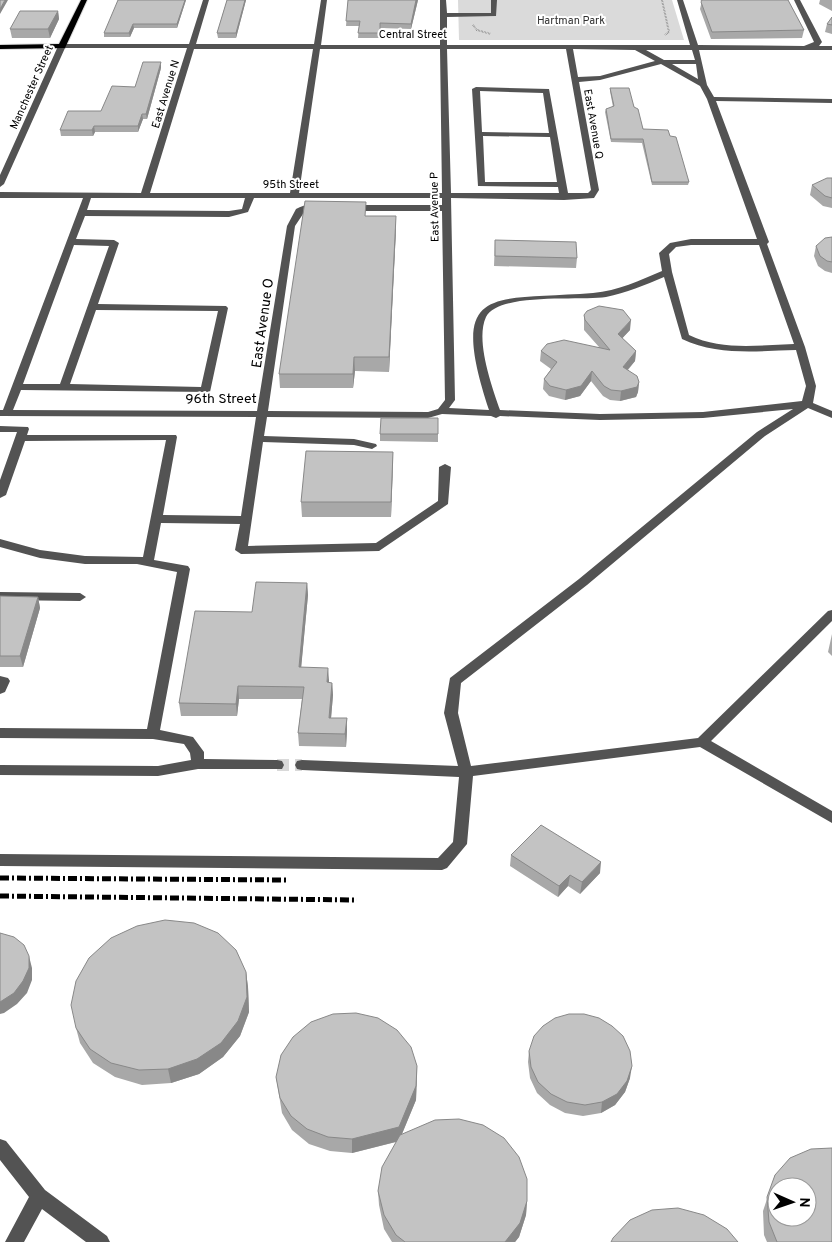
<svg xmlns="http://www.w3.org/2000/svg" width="832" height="1242" viewBox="0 0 832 1242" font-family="Overpass,sans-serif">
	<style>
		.green { fill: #dadada }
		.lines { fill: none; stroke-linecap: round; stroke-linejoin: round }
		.minor-tunnel { stroke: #d9d9d9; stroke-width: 12; stroke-dasharray: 12 6; stroke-linecap: butt }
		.major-casing { stroke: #dbdbdb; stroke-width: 2 }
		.path { stroke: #757575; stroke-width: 2; stroke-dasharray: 0.5 1; stroke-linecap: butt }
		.minor { fill: #535353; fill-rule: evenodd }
		.major { fill: #000; fill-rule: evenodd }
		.rail { stroke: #000; stroke-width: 5; stroke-dasharray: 9 3 2 3; stroke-linecap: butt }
		.wall { fill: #a8a8a8 }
		.shaded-wall { fill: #888 }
		.building { fill: #c3c3c3; stroke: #888; fill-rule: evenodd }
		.labels { text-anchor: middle; stroke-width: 4; stroke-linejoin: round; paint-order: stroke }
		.far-park-label { font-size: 11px; fill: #313131; stroke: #fff }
		.far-street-label { font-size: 11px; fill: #000; stroke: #fff }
		.street-label { font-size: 14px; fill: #000; stroke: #fff }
	</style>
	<rect width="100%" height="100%" fill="#fff"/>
	<path class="green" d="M458,0H672L684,40H459Z"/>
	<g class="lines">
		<path class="minor-tunnel" d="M277,765H302"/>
		<g class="major-casing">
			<path id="major" d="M81,0H87L65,48L0,49V45L59,44Z"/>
		</g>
		<path class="path" d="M662,0L669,32L665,35
			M473,25L477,30L491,34"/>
		<path class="minor" d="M203,0H209L196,44H314L321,0H327L321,45H440V0H446L447,13H491V0H497L496,16L447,17V45H690L677,0H683L698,45L804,46L814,42L794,0H800L822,42L819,46H832V50H699L707,85L714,97L832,99V103L716,101L769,242L767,244L805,347L816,386L813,403L832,411V418L808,408L765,436L587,585L461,683L458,713L471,766L698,738L828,611L832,610V621L711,741L832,811V823L700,747L473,776L467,844L447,868L442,870L0,866V854L438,858L453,842L459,777L302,770L297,769L295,765L297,761L302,760L458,766L444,713L450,678L579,579L757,432L793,409L703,418L600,420L500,416L496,418L491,416L442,414L428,418L267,417L264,436L354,439L376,444L377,446L372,449L354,445L263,442L248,546L376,543L438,501L439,467L445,464L451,467L448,504L379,551L241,554L235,550L240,524L161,523L154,560L188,566L190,569L160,730L193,737L204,752V759L277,760L282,761L284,765L282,769H198L158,776L0,775V765L158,766L191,760L190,753L184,744L153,739L0,738V728L147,729L177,572L137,564H85L40,558L0,547V539L40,550L85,556L143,557L166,440L25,441L6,495L0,498V480L17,432H0V426L28,427L29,429L27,435H176L177,437L163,515L241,516L256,417L0,416V410H3L83,198H0V192L141,193L187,48H65L4,184L0,187V175L59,44H189ZM194,49H313L290,193H150ZM320,49H440L442,193H299ZM447,49H566L591,190L588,193H568L549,89L476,87L472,89L478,186L558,187L559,193H451ZM573,49L635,50L655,61L600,76L578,77ZM646,50H692L695,60H664ZM661,64L700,86L707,99L757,239H691L670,243L659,253L662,271C640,280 618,291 593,293C491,301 447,282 489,410L449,408L455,400L451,198L564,200L594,198L599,190L579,82L600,80ZM672,64H696L698,79ZM480,91L543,93L549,133L482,132ZM483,136L550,137L557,182H485ZM91,198H245L242,209L229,211L87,210ZM254,198H442V205H351L347,208L351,211H442L445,400L438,409L428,412L268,411L295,226L305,211H321L325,208C318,203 304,204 296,209L287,226L257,411L13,410L21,390L210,392L228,308L226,306L98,304L119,243L114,240L76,239L85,216L229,217L248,212ZM74,245L109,246L60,384H23ZM691,245H759L794,344C759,345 722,351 689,335L672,272L669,254L676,247ZM664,277L682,339C718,356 757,351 796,350L806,386L802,401L703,412L600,414L500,410C492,387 475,340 486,317C498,292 581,301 606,297C626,293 645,285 664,277ZM96,310L218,311L201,387L70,384Z
			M0,592L80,593L86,597L80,601L0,600Z
			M0,676L8,678L10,681L5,692L0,694Z
			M0,1139L6,1141L45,1190L107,1236L110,1242H86L42,1209L24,1242H5L29,1197L0,1160Z"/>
		<use href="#major" class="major"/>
		<path class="rail" d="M0,878L287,880
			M0,896L357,900"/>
	</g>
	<path class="wall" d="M186,0L177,28H134L130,37H104V33Z
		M227,0H246L236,38H218L217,33Z
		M348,0H418L411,29L381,28L380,38H358L359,26H346Z
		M700,0H788L804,30L802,38L711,39L700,9L702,1Z
		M820,0H832V11L819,4Z
		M58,11L59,19L50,38H12L10,29Z
		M832,17V34L825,32L827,24Z
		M161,68L147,119H143L138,132H95L93,136H61L60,130L101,111Z
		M610,88L634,107L643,129L670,136L689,182L688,185H652L642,143L611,142L605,112L606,109L613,107L610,91Z
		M832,178V208L823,206L810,195L812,185Z
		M367,216L396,229L389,372L355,371L353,388H280L279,374Z
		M832,237V273L825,271L818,266L814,256L816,246Z
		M495,240L577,258L576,268L494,266Z
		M584,315L630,330L622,338L636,351L635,361L628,370L639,382L638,392L636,397L620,401L610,400L603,396L591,381L580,396L565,400L549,396L543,389L544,379L551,369L540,361L541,351L599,347L584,330Z
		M438,418V442L380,441V434Z
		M393,452L391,517H302L301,502Z
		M307,583L308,595L301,667L329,680V683H332L333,695L331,718H347V731L346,747L299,746L298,733L302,699H239L237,716H181L179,703L252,612Z
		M0,596L38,597L40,608L23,667H0Z
		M832,634V656L828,652Z
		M511,855L600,873L580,894L568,886L558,897L510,866Z
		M246,972L248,987L249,1012L240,1036L223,1057L199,1074L171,1083L142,1085L115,1077L93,1063L80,1043L76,1028Z
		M529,1051L630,1078L625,1092L615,1105L601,1113L583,1116L565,1113L550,1105L537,1093L530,1078L528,1062Z
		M276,1077L417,1080L416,1100L402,1134L527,1201L526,1215L519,1237L515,1242H392L384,1229L379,1205L378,1191L396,1142L352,1153L330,1151L309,1144L292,1130L282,1113Z
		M775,1175L832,1242H767L764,1235L763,1211Z"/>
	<path class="shaded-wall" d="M5,0H8L0,14V9Z
		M185,0H186L177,28V24Z
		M245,0H246L236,38V33Z
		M416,0H418L411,29V24Z
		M58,11L59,19L50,38L48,29Z
		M133,24L134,28L130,37L129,33Z
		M161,62V68L147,119L146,114Z
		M142,114L143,119L138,132V126Z
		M94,126L95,132L93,136L92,130Z
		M396,216V229L389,372V357Z
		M631,320L630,330L617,344L618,334Z
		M636,351L635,361L622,376L623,367Z
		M354,357L355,371L353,388V374Z
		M592,371L591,381L580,396L565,400L566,390Z
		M639,382L638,392L636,397L620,401L621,391Z
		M393,452V466L391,517V502Z
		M307,583L308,595L300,680L299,667Z
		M38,597L40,608L23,667L20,656Z
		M328,668L329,680L328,695L327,682Z
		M332,683L333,695L330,730L329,718Z
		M238,686L239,699L237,716L236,704Z
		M347,718V731L346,747L345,734Z
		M601,862L600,873L580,894L582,882Z
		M570,875L568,886L558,897L559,886Z
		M29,956L32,968V980L27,993L17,1004L4,1013L0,1014V1002Z
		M246,972L248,987L249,1012L240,1036L223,1057L199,1074L171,1083L168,1069Z
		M417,1066L416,1100L399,1141L352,1153V1139Z
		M632,1066L630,1078L625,1092L615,1105L601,1113L602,1102Z
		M527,1201L526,1215L519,1237L515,1242H505Z"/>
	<path class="building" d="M0,0H5L0,9Z
		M118,0H185L177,24H133L129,33H104Z
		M227,0H245L236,33H217Z
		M348,0H416L411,24L380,23V33H358L360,21H346Z
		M702,0H788L804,30L712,32L701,2Z
		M20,11H58L48,29H10Z
		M832,17V25L827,24Z
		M143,62H161L146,114H142L138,126H94L92,130H60L68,111H101L112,86L135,87Z
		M610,88H629L634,107L638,109L643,129L668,130L670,136L676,137L689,182H652L643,139H611L606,109L614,106Z
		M827,178H832V198L825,196L812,185Z
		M305,201L366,202L365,216H396L389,357H354L353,374H279Z
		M832,237V262L827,261L820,256L816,246L825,238Z
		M495,240L576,242L577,258L495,256Z
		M599,306L623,310L631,320L618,334L636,351L623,367L637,376L639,382L637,387L621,391L611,390L604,386L592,371L581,386L566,390L550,386L544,379L557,362L541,351L547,344L564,340L610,350L585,320L584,315L587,311Z
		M381,418H438V434H380Z
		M306,451L393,452L391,502H301Z
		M256,582L307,583L299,667L328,668L327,682L332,683L329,718H347L345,734L298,733L304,687L238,686L236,704L179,703L195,611L252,612Z
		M0,596L38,597L20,656H0Z
		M541,825L601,862L582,882L570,875L559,886L511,855Z
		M165,920L194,923L218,933L236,950L246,972L247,997L238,1021L221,1043L197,1059L168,1069L139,1070L111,1063L90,1049L76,1028L71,1005L76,981L89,958L111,938L137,926Z
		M0,933L14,937L24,945L29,956V968L23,981L14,993L0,1002Z
		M356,1013L378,1018L397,1030L411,1047L417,1066L416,1086L399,1127L352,1139L328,1137L307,1129L291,1116L280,1098L276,1077L281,1055L293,1037L311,1022L333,1014Z
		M569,1014H584L599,1018L612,1026L623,1036L630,1051L632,1066L627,1081L617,1094L602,1102L585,1105L567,1102L551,1094L538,1082L531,1067L529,1051L534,1036L543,1026L555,1018Z
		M459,1119L483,1125L504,1138L519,1157L527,1179V1201L520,1223L505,1242H405L396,1235L384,1215L378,1191L382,1167L400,1135L435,1120Z
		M832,1148V1242H777L769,1222L767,1197L775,1175L790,1158L811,1149ZM777,1187H807V1217H777Z
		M678,1208L704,1215L727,1229L738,1242H611L613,1238L630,1220L652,1210Z"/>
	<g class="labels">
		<g class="far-park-label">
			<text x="571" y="24">Hartman Park</text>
		</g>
		<g class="far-street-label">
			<text x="413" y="38">Central Street</text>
			<text transform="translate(31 87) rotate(-66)" y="4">Manchester Street</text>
			<text transform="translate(165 94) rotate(-73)" y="4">East Avenue N</text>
			<text transform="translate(594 124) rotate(80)" y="4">East Avenue Q</text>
			<text x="291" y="188">95th Street</text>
			<text transform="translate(434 207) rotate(-91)" y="4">East Avenue P</text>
		</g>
		<g class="street-label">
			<text transform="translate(262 323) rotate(-82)" y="5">East Avenue O</text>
			<text x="221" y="403">96th Street</text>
		</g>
	</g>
	<g transform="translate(792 1202) rotate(92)"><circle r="24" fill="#ffffff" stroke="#999999"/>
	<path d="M0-4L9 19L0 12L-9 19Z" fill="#000000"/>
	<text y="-8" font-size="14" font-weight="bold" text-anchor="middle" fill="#000000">N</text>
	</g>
</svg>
